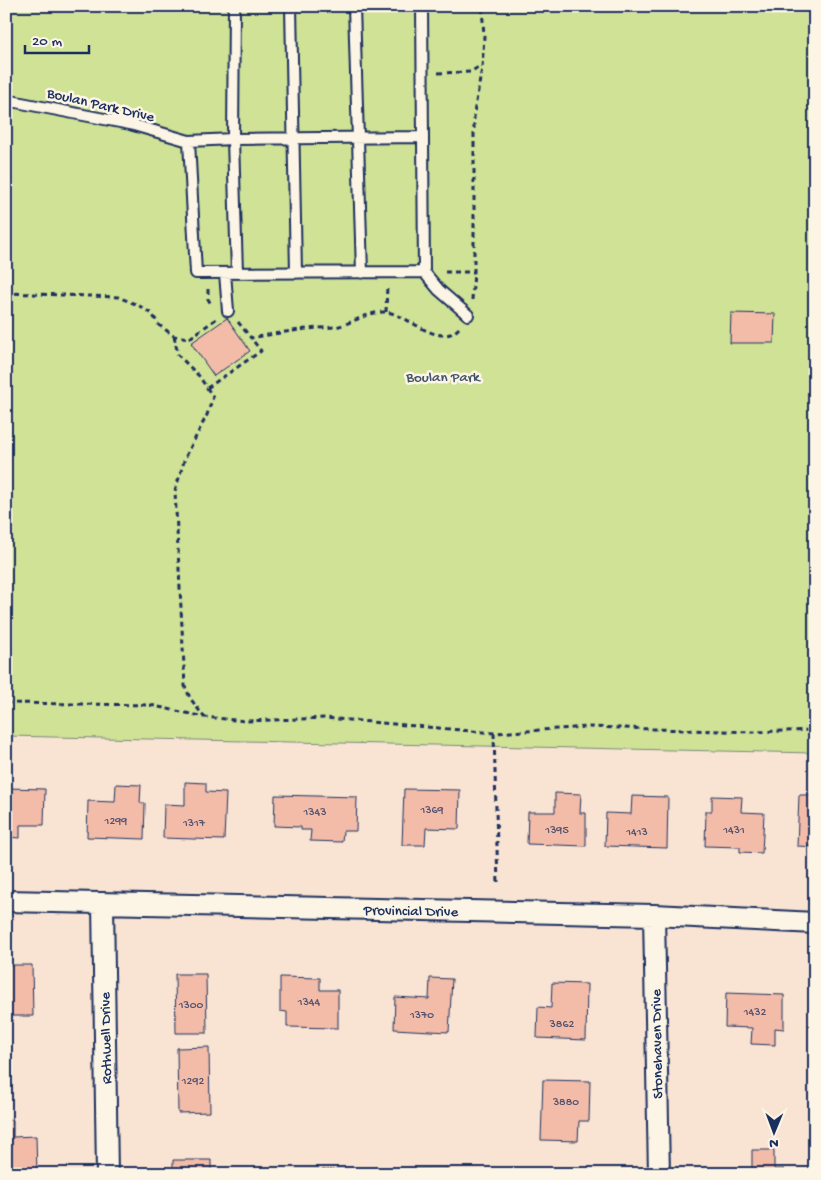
<svg xmlns="http://www.w3.org/2000/svg" width="821" height="1180" viewBox="0 0 821 1180" font-family="'Gochi Hand',sans-serif">
	<style>
		.green { fill: #d0e296; stroke: #76887a }
		.building { fill: #f3bca8; stroke: #1b2f5e }
		.lines { fill: none; stroke-linecap: round; stroke-linejoin: round }
		.lane-casing { stroke: #1b2f5e; stroke-width: 14 }
		.street-casing { stroke: #1b2f5e; stroke-width: 24 }
		.path { stroke: #1b2f5e; stroke-width: 3; stroke-dasharray: 5 4; stroke-linecap: butt }
		.lane { stroke: #fcf5e5; stroke-width: 10 }
		.street { stroke: #fcf5e5; stroke-width: 20 }
		.labels { text-anchor: middle; stroke-width: 5; stroke-linejoin: round; paint-order: stroke }
		.number-label { font-size: 12px; fill: #515270 }
		.street-label { font-size: 15px; fill: #1b2f5e; stroke: #fcf5e5 }
		.park-label { font-size: 15px; fill: #3f5369; stroke: #fcf5e5 }
	</style>
	<rect width="100%" height="100%" fill="#f9e4d3"/>
	<filter id="ink" filterUnits="userSpaceOnUse"><feTurbulence type="fractalNoise" baseFrequency=".02" numOctaves="2"/><feDisplacementMap in="SourceGraphic" scale="10" xChannelSelector="R" yChannelSelector="G"/><feConvolveMatrix kernelMatrix="1 2 1 2 8 2 1 2 1" color-interpolation-filters="sRGB"/></filter>
	<g filter="url(#ink)">
		<path class="green" d="M6,6H815V753L6,736Z"/>
		<path class="building" d="M731,313L775,314L774,343H730Z
			M227,318L250,351L214,376L191,343Z
			M185,782L206,783V792L226,793L224,840L163,838L164,804L185,805Z
			M116,784L141,785L140,803H145L144,839L87,837L88,801L115,802Z
			M6,788L45,789L44,825H20V838L6,837Z
			M404,789L460,790L459,829L426,828L425,845H402Z
			M555,793L581,794L580,813H586V846L527,844L528,812H555Z
			M275,795L357,797L356,831H343L342,842L310,841L311,830H301V827L274,826Z
			M799,795H815V847L797,846Z
			M632,796L668,797L667,848L605,846L606,813L631,814Z
			M712,796L742,797L741,812L764,813L762,853L740,852V847L705,846L706,811H712Z
			M6,965H32L33,1016H6Z
			M175,974H206L207,1033H176Z
			M280,977L320,978V990H338V1028L287,1027V1012L280,1011Z
			M430,978L452,979L449,1032L394,1029L395,997L429,999Z
			M552,983L587,984L586,1040L537,1038L538,1007L551,1008Z
			M726,993L784,995V1029L775,1028V1045L751,1044L752,1028L725,1027Z
			M209,1047L210,1112L178,1113L177,1048Z
			M543,1080L590,1081L589,1121H579L578,1141L541,1140Z
			M6,1120H13V1137L36,1136L37,1174H11V1169H6Z
			M752,1150H774V1169H784V1174H724V1169H752Z
			M173,1160H211V1174H173Z
			M447,1168V1174H295V1170Z"/>
		<g class="lines">
			<g class="lane-casing">
				<path id="lane" d="M234,6L233,139L237,273
					M291,6L296,273
					M354,6L362,273
					M422,6C423,95 424,184 424,272L196,273L189,141L233,139L423,137
					M6,100L130,124L189,141
					M424,272L439,290L468,315
					M225,273L228,311"/>
			</g>
			<g class="street-casing">
				<path id="street" d="M6,901L654,915L815,923
					M103,903L107,1174
					M654,915L659,1174"/>
			</g>
			<path class="path" d="M438,73L470,72L482,65
				M445,272H474
				M208,289V299L211,304
				M6,293L118,297L138,305L152,314L159,325L174,336L190,338L216,319
				M472,300L474,272V113L482,68L484,36L482,6
				M386,312L387,285
				M238,322L251,338C268,335 284,332 300,330C312,328 323,328 335,327C352,324 368,311 386,312C408,314 439,350 459,328
				M174,336L178,355L199,376L213,397L207,415L185,458L175,491L185,686L190,698L204,717
				M207,388L261,351L251,338
				M6,703L150,705L204,717L246,721L326,718L494,733L589,727L753,732L815,730
				M494,733L498,886"/>
			<use href="#lane" class="lane"/>
			<use href="#street" class="street"/>
		</g>
	</g>
	<g class="labels">
		<g class="number-label">
			<text x="432" y="813">1369</text>
			<text x="315" y="815">1343</text>
			<text x="116" y="824">1299</text>
			<text x="194" y="826">1317</text>
			<text x="557" y="833">1395</text>
			<text x="734" y="833">1431</text>
			<text x="637" y="835">1413</text>
			<text x="309" y="1005">1344</text>
			<text x="191" y="1008">1300</text>
			<text x="755" y="1015">1432</text>
			<text x="422" y="1018">1370</text>
			<text x="562" y="1027">3862</text>
			<text x="193" y="1084">1292</text>
			<text x="566" y="1105">3880</text>
		</g>
		<g class="street-label">
			<text transform="translate(101 104) rotate(13)" y="5">Boulan Park Drive</text>
			<text transform="translate(411 910) rotate(1)" y="5">Provincial Drive</text>
			<text transform="translate(105 1038) rotate(-91)" y="5">Rothwell Drive</text>
			<text transform="translate(656 1044) rotate(-91)" y="5">Stonehaven Drive</text>
		</g>
		<g class="park-label">
			<text x="443" y="381">Boulan Park</text>
		</g>
	</g>
	<rect width="821" height="1180" fill="none" stroke="#fcf5e5" stroke-width="25"/>
	<rect x="12" y="12" width="796" height="1155" fill="none" stroke="#1b2f5e" stroke-width="2" filter="url(#ink)"/>
	<g transform="translate(774 1132) rotate(181)" stroke="#fcf5e5" stroke-width="4" paint-order="stroke">
	<path d="M0-4L9 19L0 12L-9 19Z" fill="#1b2f5e"/>
	<text y="-8" font-size="14" font-weight="bold" text-anchor="middle" fill="#1b2f5e">N</text>
	</g>
	<path d="M25 45v8h64v-8" fill="none" stroke="#1b2f5e" stroke-width="2.5"/>
	<text x="32" y="45" font-size="15" fill="#1b2f5e" stroke="#fcf5e5" stroke-width="4" paint-order="stroke">20 m</text>
</svg>
